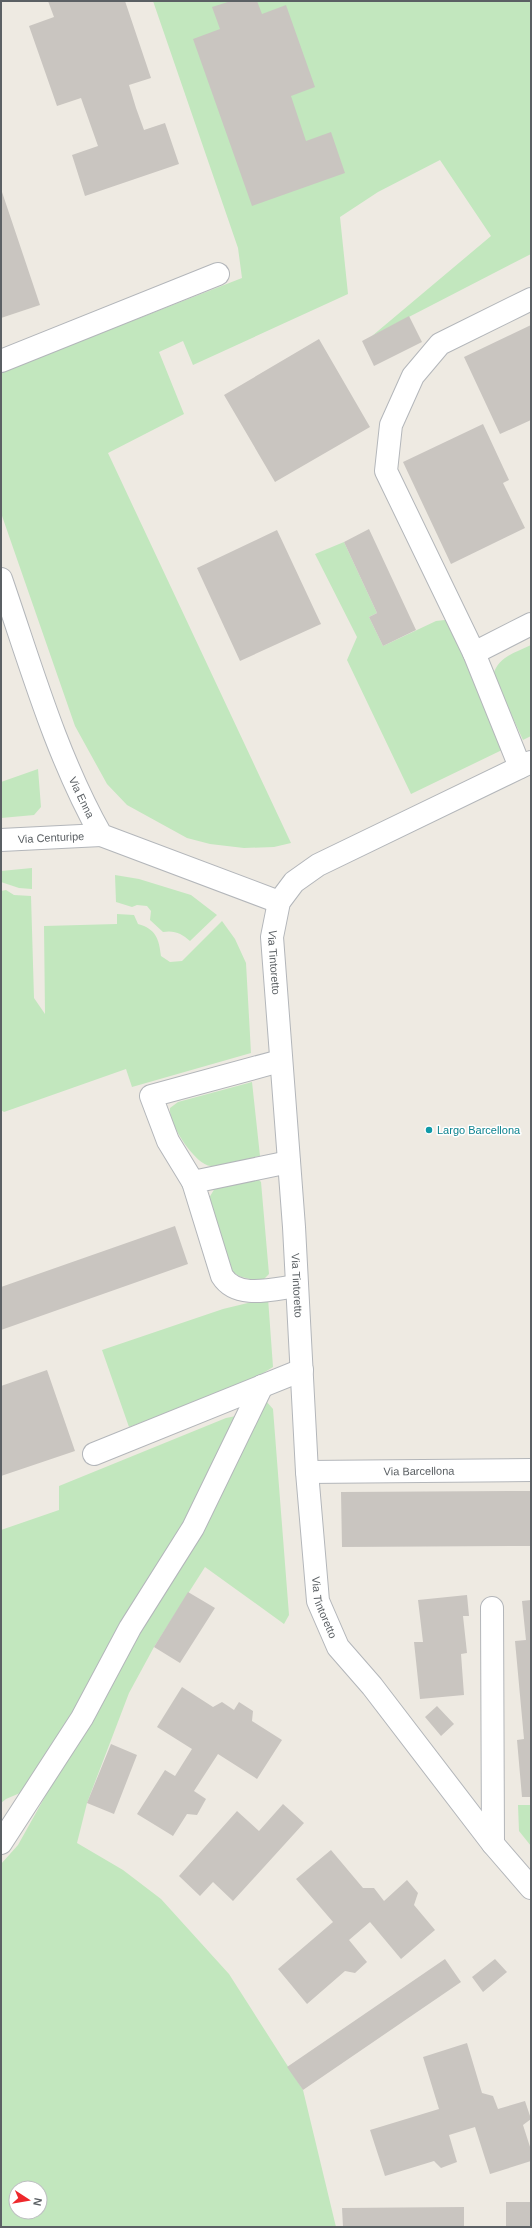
<svg xmlns="http://www.w3.org/2000/svg" width="532" height="2228" viewBox="0 0 532 2228" font-family="Helvetica,sans-serif">
	<style>
		.green { fill: #c2e7be; fill-rule: evenodd }
		.building { fill: #c9c5c0 }
		.lines { fill: none; stroke-linecap: round; stroke-linejoin: round }
		.minor-casing { stroke: #b3b6ba; stroke-width: 24 }
		.minor { stroke: #fff; stroke-width: 22 }
		.culture-dot { fill: #0f9aa8; stroke: #fff; stroke-width: 1.5 }
		.labels { text-anchor: middle; stroke-width: 3; stroke-linejoin: round; paint-order: stroke }
		.street-label { font-size: 11px; fill: #5b6064; stroke: #fff }
		.culture-label { font-size: 11px; fill: #0d838f; stroke: #fff; text-anchor: start }
	</style>
	<rect width="100%" height="100%" fill="#eeeae2"/>
	<path class="green" d="M153,1H531V254L372,336L491,236L440,160L378,192L340,217L348,294L193,365L183,341L159,352L184,414L108,453L291,843L274,847L244,848L210,844L187,838L127,805L107,784L75,726L1,513V372L242,278L238,248Z
		M344,542L377,613L369,617L383,646L436,621L445,620L453,626L502,750L411,794L347,660L357,637L315,554Z
		M531,645V736L523,740L493,675C499,656 515,653 531,645Z
		M38,769L41,807L34,815L1,818V782Z
		M32,868V889L19,888L1,882V871Z
		M115,875L139,879L191,895L217,915L190,941C182,934 175,930 163,932L150,920L151,911L147,906L137,905L132,907L116,902Z
		M6,890L14,895L31,896L34,998L45,1014L44,926L117,924V914L134,915L138,924C156,929 159,939 161,956L170,962L182,961L222,921L235,939L246,963L251,1053L132,1087L126,1069L4,1112L1,1110V891Z
		M252,1082L260,1156C249,1158 222,1167 211,1166C195,1165 168,1123 170,1108L178,1102Z
		M257,1178L261,1182L269,1274L264,1279C252,1280 243,1279 232,1272L209,1198L215,1188Z
		M268,1298L273,1367L247,1383L129,1427L102,1350L223,1309Z
		M266,1401L273,1409L289,1615L284,1624L205,1567L154,1647L129,1693L87,1803L77,1843L123,1870L161,1899L229,1974L303,2090L336,2227H1V1864L18,1845ZM16,2188H40V2212H16Z
		M241,1415L184,1522L44,1765L20,1793L6,1799L1,1803V1530L59,1510V1486L226,1418Z
		M518,1805H531V1846L519,1831Z"/>
	<path class="building" d="M48,1H125L151,78L129,85L136,108L144,130L165,123L179,164L85,196L72,155L98,146L81,98L57,106L29,26L54,17Z
		M231,1H257L262,14L286,5L315,87L291,96L306,141L331,132L345,173L252,206L193,39L220,29L212,7Z
		M1,189L40,305L1,318Z
		M409,316L422,342L374,366L362,341Z
		M531,325V420L500,434L464,357Z
		M319,339L370,427L275,482L224,395Z
		M483,424L509,480L503,483L525,528L451,564L403,462Z
		M369,529L416,630L383,646L369,617L377,613L344,542Z
		M277,530L321,624L240,661L197,568Z
		M175,1226L188,1264L1,1330V1287Z
		M47,1370L75,1451L1,1476V1386Z
		M531,1491V1546L342,1547L341,1492Z
		M188,1592L215,1608L180,1663L154,1647Z
		M467,1595L469,1616H463L467,1653L461,1654L464,1695L420,1699L414,1642H423L418,1600Z
		M531,1600V1797H522L517,1740L524,1739L515,1641L526,1640L522,1601Z
		M182,1687L213,1707L222,1702L234,1710L239,1702L253,1711L252,1721L282,1740L257,1779L218,1754L194,1791L206,1799L197,1815L187,1814L173,1836L137,1814L165,1770L175,1776L192,1749L157,1727Z
		M437,1706L454,1724L441,1736L425,1717Z
		M111,1744L137,1755L114,1814L87,1803Z
		M283,1804L304,1823L233,1901L213,1882L200,1896L179,1876L237,1811L259,1831Z
		M331,1850L363,1888H374L384,1901L407,1880L418,1893L414,1905L435,1930L401,1959L370,1922L349,1940L367,1962L355,1973L345,1971L307,2004L278,1969L333,1922L296,1879Z
		M445,1959L461,1982L303,2090L287,2067Z
		M495,1959L507,1972L483,1992L472,1977Z
		M467,2043L482,2093L493,2096L498,2109L525,2101L531,2119L523,2125L531,2150V2161L490,2174L475,2127L449,2135L457,2162L441,2168L434,2161L385,2176L370,2130L439,2109L423,2057Z
		M506,2202H531V2227H506Z
		M464,2207V2227H343L342,2208Z"/>
	<g class="lines">
		<g class="minor-casing">
			<g id="minor">
				<path d="M1,361L218,274"/>
				<path id="s1" d="M1,579C31,666 56,755 101,835L279,902"/>
				<path d="M474,653L531,624"/>
				<path id="s2" d="M531,762L318,865L294,882L279,902L272,937L294,1227L307,1472L318,1601L338,1647L372,1686L493,1844L531,1888"/>
				<path d="M520,767L474,653L386,471L391,425L413,376L440,344L531,299"/>
				<path id="s3" d="M1,840L101,835"/>
				<path d="M289,1162L193,1182L222,1276C237,1300 273,1289 297,1286"/>
				<path d="M193,1182L168,1141L151,1096L280,1061"/>
				<path d="M94,1454L302,1370"/>
				<path id="s4" d="M307,1472L531,1470"/>
				<path d="M492,1608L493,1844"/>
				<path d="M1,1843L82,1718L130,1628L193,1528L262,1386"/>
			</g>
		</g>
		<use href="#minor" class="minor"/>
	</g>
	<circle class="culture-dot" cx="429" cy="1130" r="4"/>
	<g class="labels">
		<g class="street-label">
			<text dy="4" stroke="none"><textPath href="#s1" startOffset="233">Via Enna</textPath></text>
			<text dy="4" stroke="none"><textPath href="#s3" startOffset="50">Via Centuripe</textPath></text>
			<text dy="4" stroke="none"><textPath href="#s2" startOffset="352">Via Tintoretto</textPath></text>
			<text dy="4" stroke="none"><textPath href="#s2" startOffset="676">Via Tintoretto</textPath></text>
			<text dy="4" stroke="none"><textPath href="#s4" startOffset="112">Via Barcellona</textPath></text>
			<text dy="4" stroke="none"><textPath href="#s2" startOffset="1000">Via Tintoretto</textPath></text>
		</g>
		<g class="culture-label">
			<text x="437" y="1134">Largo Barcellona</text>
		</g>
	</g>
	<rect width="532" height="2228" fill="none" stroke="#5b6064" stroke-width="4"/>
	<g transform="translate(28 2200) rotate(102)"><circle r="19" fill="#ffffff" stroke="#bdbfc1"/>
	<path d="M0-3L7 15L0 10L-7 15Z" fill="#ee282c"/>
	<text y="-6" font-size="11" font-weight="bold" text-anchor="middle" fill="#5b6064">N</text>
	</g>
</svg>
